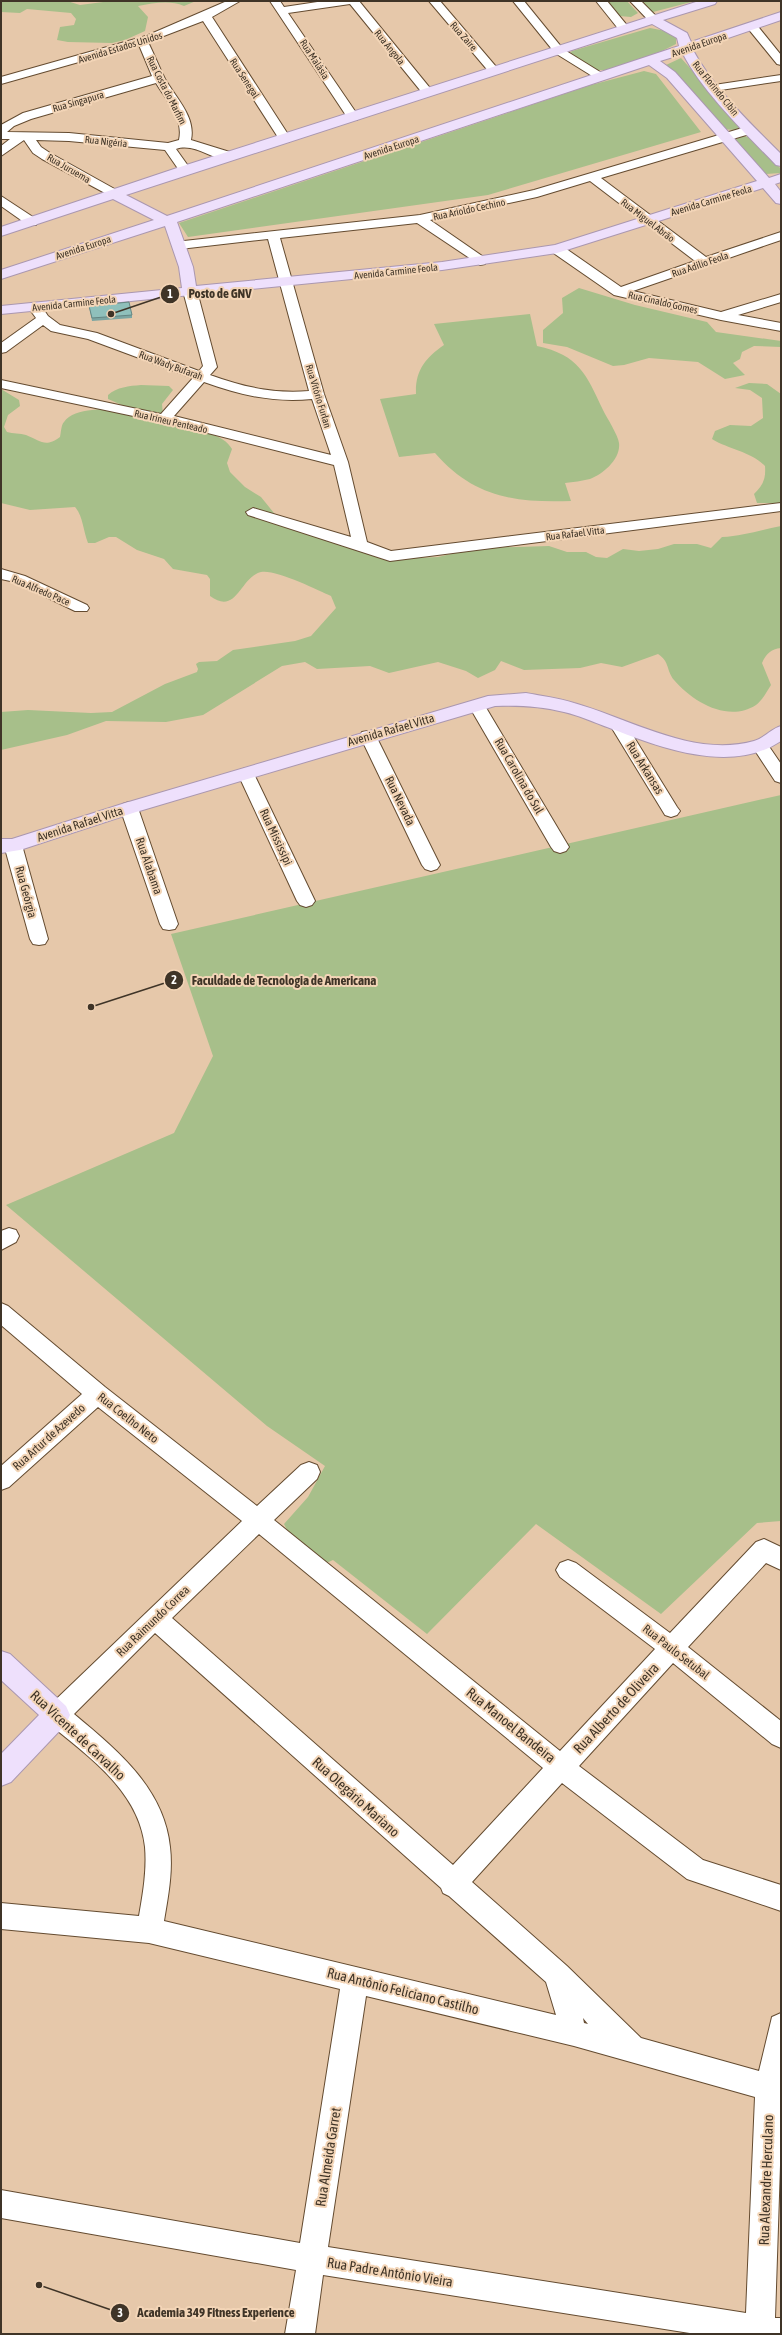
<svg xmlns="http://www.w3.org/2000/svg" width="782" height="2335" viewBox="0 0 782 2335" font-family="'Asap Condensed',sans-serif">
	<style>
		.green { fill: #a7bf8a }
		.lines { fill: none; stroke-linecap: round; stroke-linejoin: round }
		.minor-casing { stroke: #644b30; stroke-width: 2 }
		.major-casing { stroke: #aa97b0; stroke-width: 2 }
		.minor { fill: #fff; fill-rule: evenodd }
		.major { fill: #eee0fc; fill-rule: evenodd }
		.wall { fill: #7ba5a1 }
		.building { fill: #8fc0bb; stroke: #648683 }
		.labels { text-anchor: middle; stroke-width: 4; stroke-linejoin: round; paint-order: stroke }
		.far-street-label { font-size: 10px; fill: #3f3427; stroke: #f3d5b7 }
		.street-label { font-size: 12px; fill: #3f3427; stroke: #f3d5b7 }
		.near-street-label { font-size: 14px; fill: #3f3427; stroke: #f3d5b7 }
		.leader { fill: none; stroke: #3f3427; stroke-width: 1.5 }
		.callout-dot { fill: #3f3427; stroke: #f3d5b7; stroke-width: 1.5 }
		.mark-label { font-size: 12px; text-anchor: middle; font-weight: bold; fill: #fff }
		.callout-label { font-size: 13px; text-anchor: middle; font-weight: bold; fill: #3f3427; stroke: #f3d5b7; stroke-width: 4; stroke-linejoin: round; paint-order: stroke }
	</style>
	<rect width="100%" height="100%" fill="#e6c8aa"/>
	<path class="green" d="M1,1H67L80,5L111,1H196L184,6C170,0 154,3 138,6L148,17L145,31L125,40L112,43L68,42L57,40L60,27L74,25L76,19L71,13L27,9L20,13L1,12Z
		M606,1H627L638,13L631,17L619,16Z
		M633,1H695L653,12Z
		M650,28L666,31L676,37V44L662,51L606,70H597L569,54L572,51Z
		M681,58L742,126C737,131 730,130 724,129L666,65Z
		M644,71L656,74L701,132L488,195L188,237L179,223L591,85Z
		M742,136L751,137L781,169V173L766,174L735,140Z
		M579,288L635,305L707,322L716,332L781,341V347L754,346L742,352L740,359L733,363L745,375L725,379L698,362L649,358L624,365L613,366L567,347L543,343V330L563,313L562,298Z
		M530,314L537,346C579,355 586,374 603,410C607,418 618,435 619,443C621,459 603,474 590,479C582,481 573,482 565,483L571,501C515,503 473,497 435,453L399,457L380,399L416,394C415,371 425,358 444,345L434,324Z
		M749,383L767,384L781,394V503H757L754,494C763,485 766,479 765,466C750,451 730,450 712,439L715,431L730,425L751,426L763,418L762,398L750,390L735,388Z
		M141,385L169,386L173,390L162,404L163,415C171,419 179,423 186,427C201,433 223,433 232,449L227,463L230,472L245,487L261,497L278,518L299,529L357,551L417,558L438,557L477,548L549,546L567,552H586L596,557L607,558L623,549L639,551L658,549L674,544H697L711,548L722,537C743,536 760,530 781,526V648C771,649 766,654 762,663L771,685C767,691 762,701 756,705C728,723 693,702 674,680C666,670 670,662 658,654L622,667L601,663L580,668L524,670L501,661L495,670L478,678L466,671L438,662L389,673L370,666L317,669L305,662L282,666L203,715L166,722L106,721L67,735L1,750V712L28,710L91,713L112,712L165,684L197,672L198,669L196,664L199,662L217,661L233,650L295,641L311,636L336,608L331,596C318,590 275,569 261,572C240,577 237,616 210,596V579L207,575L173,569L164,559L137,550L116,537H109L95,543H88C83,530 83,516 75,507L30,510L1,503V389L19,400L20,406L8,415L4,427L7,432C13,434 20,433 26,435C41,441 45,448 60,437C61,433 61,425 64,422C75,406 108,411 124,406L108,399V395C117,387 129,386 141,385Z
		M781,795V1521L757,1523L661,1614L536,1524L427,1634L333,1560L320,1566L292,1540L284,1524L308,1497L325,1466L267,1426L6,1205L174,1133L213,1056L171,934Z"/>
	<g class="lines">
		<g class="minor-casing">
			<path id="minor" d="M227,1H240L212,17L291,139L289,142H281L203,21L148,42C154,54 159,67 165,79C176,98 196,117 191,140L233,153L235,156L233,159C214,163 196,142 176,149L191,170L185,174L181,173L165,150L69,141L36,140L41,147L50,153L120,192L122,195L116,199L42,159L33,153L24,140L1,156V146L10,139H1V125L23,113L152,76L139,45L1,84V77L146,36ZM156,83C166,100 184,118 179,140L168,143L69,133L7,132L14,126L31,119Z
				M270,1H280L284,7L324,1H359L434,93L428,96L424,95L350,4L288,13L359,117L357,120H349Z
				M429,1H440L498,69L500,71L498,73H490Z
				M513,1H524L563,49L605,75L607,77L605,79H597L555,53Z
				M596,1H607L630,29L628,31H620Z
				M630,1H641L658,18V22H650Z
				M752,23L756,24L781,55V65L777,64L746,26Z
				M781,75V81L714,91L708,88L714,85Z
				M749,126L755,130L753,133L601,178L706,257L781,232V240L633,291L721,312L781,294V302L738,315L781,323V331L721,320L614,295L552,252L551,249L552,246H562L621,287L695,261L590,181L537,197L430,220L485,258L486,261L485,264L480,265L417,223L280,238L324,394L348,462L367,542L391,551L781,503V511L390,561L248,515L246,512L253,508L351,537L334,465L176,425L1,388V380L161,414L193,378L88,339L51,331L43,325L6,352L1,353V343L36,318L28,307L35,303L40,304L48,316L60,325L97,333L199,371L203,366L183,291L190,287L197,291L217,367L210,375C243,387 274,394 309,391L268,239L180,249L175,248L174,245L175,242L420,215L534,190ZM204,382C240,395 274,403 312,399L331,455L174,416Z
				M1,196L36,219L38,222L36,225H28L1,206Z
				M1,569L25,576L87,605L89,608L87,611H75L15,582L1,579Z
				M477,701L483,702L485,706L569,847L566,851L560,853L554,851L551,847L469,706L471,702Z
				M618,720L624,721L677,807L680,811L677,815L671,817L665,815L610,725L612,721Z
				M368,731L374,732L376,736L440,865L437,869L431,871L425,869L422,865L360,736L362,732Z
				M760,741L766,742L781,764V783L775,781L752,746L754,742Z
				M246,768L252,770L254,774L315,901L312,905L306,907L300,905L297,901L238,774L240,770Z
				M129,802L135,804L138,808L178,924L175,929L169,930L163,929L160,924L120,808L123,804Z
				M13,839L19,841L22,845L48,939L45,944L39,945L33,944L30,939L4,845L7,841Z
				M9,1228L16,1230L19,1236L16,1242L1,1250V1231Z
				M1,1303L8,1306L105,1387L257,1506L301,1465L309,1462L317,1465L320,1472L317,1479L274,1520L560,1751L655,1649L560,1577L556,1570L560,1563L568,1560L576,1563L670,1633L756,1542L764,1539L781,1547V1570L766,1563L688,1647L781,1721V1748L772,1744L673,1663L579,1766L703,1860L781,1885V1911L687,1879L562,1783L472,1882L567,1966L641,2038L759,2071L772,2017L781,2013V2135L775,2318H781V2334H696L323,2275L315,2334H285L296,2270L1,2218V2190L300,2243L340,1989L149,1943L1,1929V1903L139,1916C143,1893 147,1870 145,1847C139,1791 88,1756 48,1723L45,1715L48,1707L242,1521L98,1407L9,1487L1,1490V1466L82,1394L1,1325ZM259,1534L543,1768L453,1865L172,1618ZM155,1633L441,1888L443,1893L449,1896L546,1982L556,2015L164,1921C168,1897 173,1872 170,1847C164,1788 117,1750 74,1714ZM366,1996L574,2046L755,2097L746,2313L328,2247ZM583,2018L588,2024L584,2023Z"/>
		</g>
		<g class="major-casing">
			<path id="major" d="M699,1H717L715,4L663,20L687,33L691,42L781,12V20L693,50C713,88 751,124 781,154V166L776,165C746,134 702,91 683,54L660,61L675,72L769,178L781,174V182L775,184L781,192V204L776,203L763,188L557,253L442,270L1,314V306L182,288L179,267L165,226L1,279V270L154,220L113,199L1,236V227L180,167ZM652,24L677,38L679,46L167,216L126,195ZM649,65L667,78L757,181L555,245L442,262L196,286L193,267L177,222Z
				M526,693C542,696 559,698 574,703C631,719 693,758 754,741C764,738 771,729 781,726V741C730,775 659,747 607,727C593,722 578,715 564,712C540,706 519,705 495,706L136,812L20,850L1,853V839H12L122,804L488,696Z
				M1,1651L10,1654L66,1706L70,1715L66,1724L11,1782L1,1786V1754L39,1715L1,1680Z"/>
		</g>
		<use href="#minor" class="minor"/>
		<use href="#major" class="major"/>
	</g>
	<path class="wall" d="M89,306L132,315V318L92,321Z"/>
	<path class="building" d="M129,302L132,315L92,318L89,306Z"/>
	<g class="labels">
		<g class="far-street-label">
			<text transform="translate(464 36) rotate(49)" y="4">Rua Zaire</text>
			<text transform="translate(699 44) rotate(-19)" y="4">Avenida Europa</text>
			<text transform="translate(120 47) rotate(-17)" y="4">Avenida Estados Unidos</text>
			<text transform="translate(390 47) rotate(51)" y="4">Rua Angola</text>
			<text transform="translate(315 59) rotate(57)" y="4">Rua Malásia</text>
			<text transform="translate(245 78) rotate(57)" y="4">Rua Senegal</text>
			<text transform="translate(716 88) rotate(51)" y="4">Rua Florindo Cibin</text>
			<text transform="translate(167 90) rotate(63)" y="4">Rua Costa do Marfim</text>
			<text transform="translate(78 101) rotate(-16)" y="4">Rua Singapura</text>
			<text transform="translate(106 141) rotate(6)" y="4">Rua Nigéria</text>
			<text transform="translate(391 147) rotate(-18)" y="4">Avenida Europa</text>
			<text transform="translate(69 168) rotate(30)" y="4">Rua Juruema</text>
			<text transform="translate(711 200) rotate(-17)" y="4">Avenida Carmine Feola</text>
			<text transform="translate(469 209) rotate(-12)" y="4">Rua Arioldo Cechino</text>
			<text transform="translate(648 220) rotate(37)" y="4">Rua Miguel Abrão</text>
			<text transform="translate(83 247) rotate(-18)" y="4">Avenida Europa</text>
			<text transform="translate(700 264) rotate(-19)" y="4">Rua Adílio Feola</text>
			<text transform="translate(396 271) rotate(-6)" y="4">Avenida Carmine Feola</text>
			<text transform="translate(663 302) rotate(13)" y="4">Rua Cinaldo Gomes</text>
			<text transform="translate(74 303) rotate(-6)" y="4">Avenida Carmine Feola</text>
			<text transform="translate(171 365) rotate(20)" y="4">Rua Wady Bufarah</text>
			<text transform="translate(319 396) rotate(73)" y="4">Rua Vitório Furlan</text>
			<text transform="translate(171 421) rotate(13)" y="4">Rua Irineu Penteado</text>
			<text transform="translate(575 533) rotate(-7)" y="4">Rua Rafael Vitta</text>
			<text transform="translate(41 590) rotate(23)" y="4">Rua Alfredo Pace</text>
		</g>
		<g class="street-label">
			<text transform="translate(391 730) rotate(-16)" y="4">Avenida Rafael Vitta</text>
			<text transform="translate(645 768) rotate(58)" y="4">Rua Arkansas</text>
			<text transform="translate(519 776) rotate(60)" y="4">Rua Carolina do Sul</text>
			<text transform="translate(400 801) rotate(64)" y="4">Rua Nevada</text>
			<text transform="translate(80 824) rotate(-18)" y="4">Avenida Rafael Vitta</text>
			<text transform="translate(276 837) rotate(65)" y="4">Rua Mississipi</text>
			<text transform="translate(149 866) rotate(71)" y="4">Rua Alabama</text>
			<text transform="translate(26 892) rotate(75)" y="4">Rua Geórgia</text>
			<text transform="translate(128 1418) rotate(38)" y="4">Rua Coelho Neto</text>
			<text transform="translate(49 1437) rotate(-42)" y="4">Rua Artur de Azevedo</text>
			<text transform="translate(153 1621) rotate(-44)" y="4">Rua Raimundo Correa</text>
			<text transform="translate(676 1652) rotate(38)" y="4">Rua Paulo Setubal</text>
		</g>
		<g class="near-street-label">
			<text transform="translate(616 1708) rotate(-47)" y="5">Rua Alberto de Oliveira</text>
			<text transform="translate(511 1725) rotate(39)" y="5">Rua Manoel Bandeira</text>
			<text transform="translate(78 1735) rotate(43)" y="5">Rua Vicente de Carvalho</text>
			<text transform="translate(356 1797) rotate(42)" y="5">Rua Olegário Mariano</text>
			<text transform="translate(403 1991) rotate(14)" y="5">Rua Antônio Feliciano Castilho</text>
			<text transform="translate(328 2157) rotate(-81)" y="5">Rua Almeida Garret</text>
			<text transform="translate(766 2180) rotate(-88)" y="5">Rua Alexandre Herculano</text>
			<text transform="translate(390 2272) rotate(9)" y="5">Rua Padre Antônio Vieira</text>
		</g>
	</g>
	<path class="leader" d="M111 314L170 294M91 1007L174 980M39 2285L120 2313"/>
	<g class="callout-dot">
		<circle cx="111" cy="314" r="4"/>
		<circle cx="91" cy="1007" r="4"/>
		<circle cx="39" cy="2285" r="4"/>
		<circle cx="170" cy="294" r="10"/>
		<circle cx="174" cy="980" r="10"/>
		<circle cx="120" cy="2313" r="10"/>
	</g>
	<g class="mark-label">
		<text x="170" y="298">1</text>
		<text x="174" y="984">2</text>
		<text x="120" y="2317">3</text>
	</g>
	<g class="callout-label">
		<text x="220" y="298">Posto de GNV</text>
		<text x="284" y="985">Faculdade de Tecnologia de Americana</text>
		<text x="216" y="2317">Academia 349 Fitness Experience</text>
	</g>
	<rect width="782" height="2335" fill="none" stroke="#3f3427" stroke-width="4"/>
</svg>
